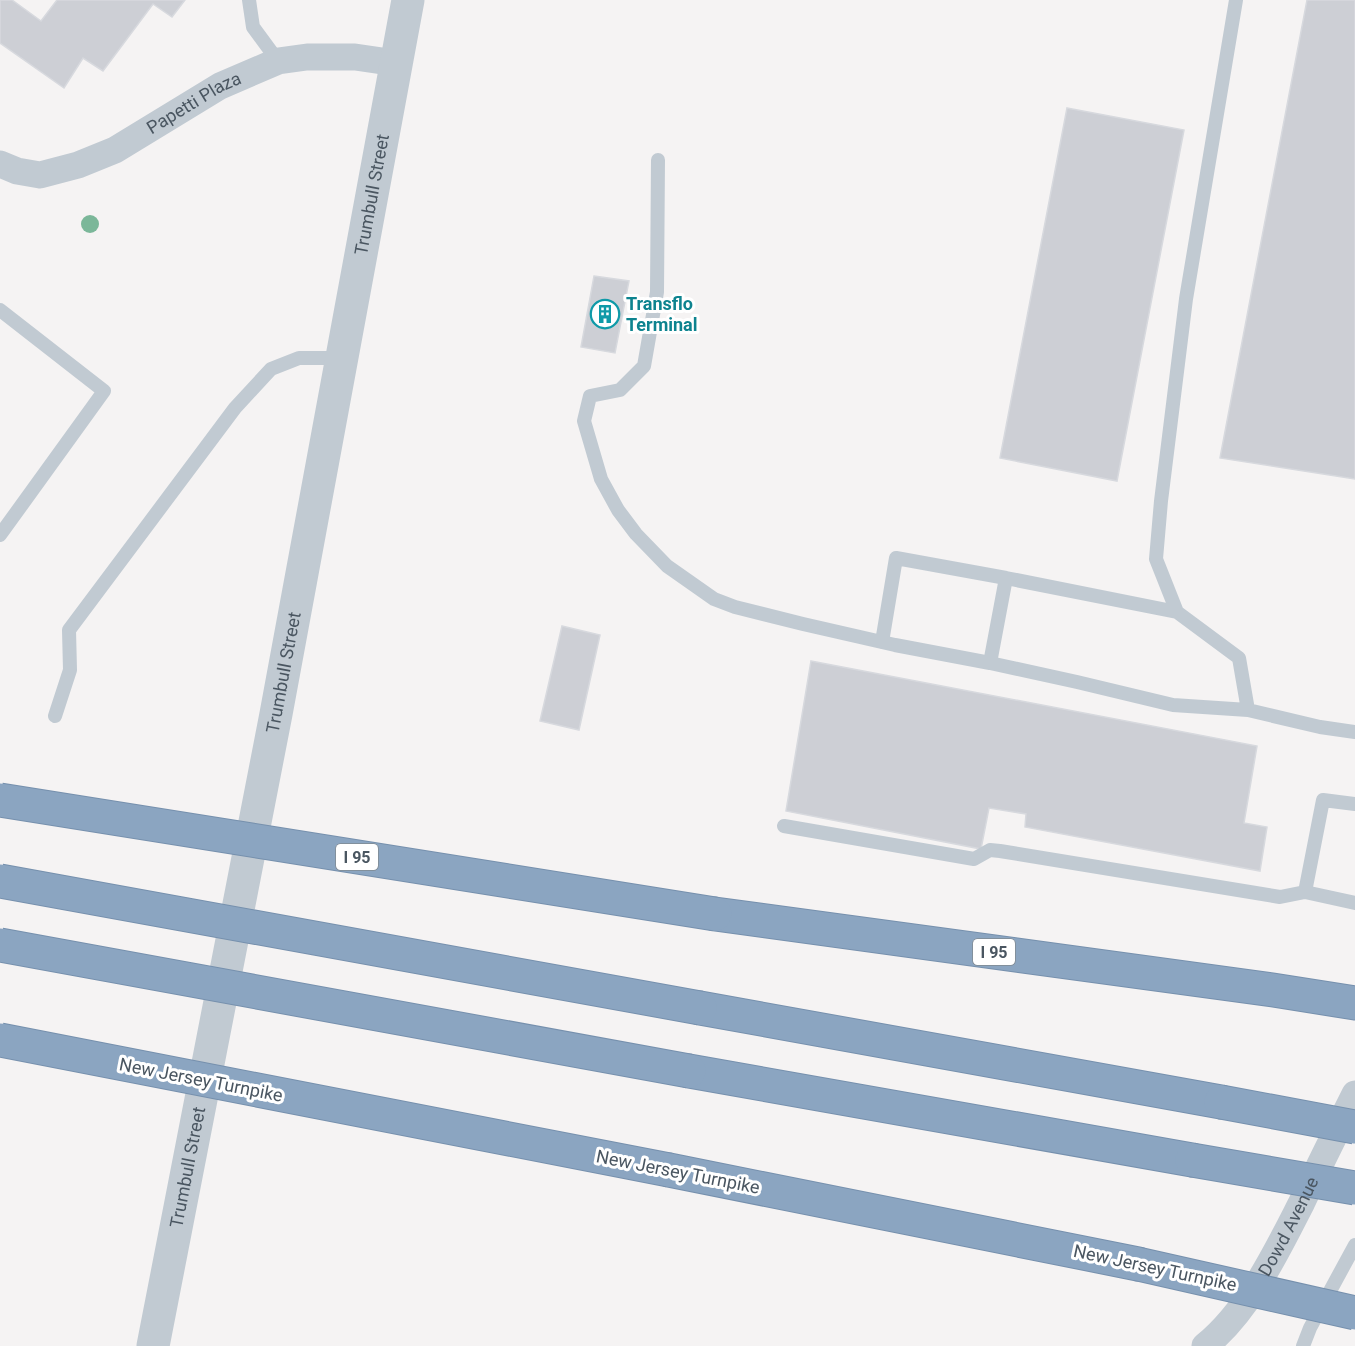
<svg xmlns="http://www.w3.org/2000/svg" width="1355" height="1346" viewBox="0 0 1355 1346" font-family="Roboto,sans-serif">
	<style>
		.building { fill: #cdcfd5; stroke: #d7d9de; stroke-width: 1.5 }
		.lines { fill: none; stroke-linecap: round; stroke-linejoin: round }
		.motorway-casing { stroke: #7690ad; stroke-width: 35 }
		.service { stroke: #c1cad2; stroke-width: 14 }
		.minor { stroke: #c1cad2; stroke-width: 27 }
		.tertiary { stroke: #c1cad2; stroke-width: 33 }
		.motorway { stroke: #8ba5c1; stroke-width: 33 }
		.motorway-bridge-casing { stroke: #7690ad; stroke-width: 35; stroke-linecap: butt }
		.motorway-bridge { stroke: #8ba5c1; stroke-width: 33 }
		.tree { fill: #7bb799 }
		.labels { text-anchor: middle; stroke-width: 6; stroke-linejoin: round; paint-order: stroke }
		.shield { fill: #fff; stroke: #808990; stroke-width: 1.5 }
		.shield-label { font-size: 16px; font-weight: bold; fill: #4a5661 }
		.street-label { font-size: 18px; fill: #4a5661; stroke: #fff }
		.culture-label { font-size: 18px; font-weight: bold; fill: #0d838f; stroke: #fff; text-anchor: start }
	</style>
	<rect width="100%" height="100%" fill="#f5f3f3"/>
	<path class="building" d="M0,0H12L41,21L57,0H185L172,17L153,4L103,71L83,58L64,88L0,43Z
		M1307,0H1355V479L1220,458Z
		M1067,108L1184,130L1117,481L1000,458Z
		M594,276L629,281L615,353L581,347Z
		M562,626L600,635L579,730L540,721Z
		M811,661L1257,746L1244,823L1267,827L1260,871L1025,827L1026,814L989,808L981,849L786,811Z"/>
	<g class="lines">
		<g class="motorway-casing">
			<path id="motorway" d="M715,914L1273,990L1355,1003
				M700,1008L1221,1102
				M689,1071L1192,1160
				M669,1170L1138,1264"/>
		</g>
		<path class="service" d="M249,0L253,27L278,61
			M658,160L657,292L644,366L620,390L590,396L584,421L601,479L618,510L636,534L667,566L714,599L735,607L803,624L895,645L990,663L1077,682L1173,705L1248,710L1320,727L1355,732
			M0,310L104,391L0,535
			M1177,612L1156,559L1161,501L1186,299L1236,0
			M882,642L896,558L1006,578
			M990,663L1006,578L1177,612L1239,658L1248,710
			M55,716L70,670L69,630L235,408L271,369L299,358H342
			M1355,804L1323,800L1305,892L1355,903
			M784,826L974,859L990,850L1000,851L1280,897L1305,892
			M1303,1346L1310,1328L1355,1245"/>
		<g class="minor">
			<path id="s1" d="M0,164L17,171L40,175L78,165L115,150L220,86L278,61L307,57H355L396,63"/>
			<path id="s2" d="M1205,1346C1249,1310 1277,1251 1302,1202C1319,1166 1337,1130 1355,1094"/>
		</g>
		<path class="tertiary" id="s3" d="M153,1346L276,714L408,0"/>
		<use href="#motorway" class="motorway"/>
		<g class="motorway-bridge-casing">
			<path id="motorway-bridge" d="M0,800L715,914
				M0,881L700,1008
				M0,945L689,1071
				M0,1040L669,1170
				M1221,1102L1355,1127
				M1192,1160L1355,1188
				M1138,1264L1355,1313"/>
		</g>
		<use href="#motorway-bridge" class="motorway-bridge"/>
	</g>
	<circle class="tree" cx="90" cy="224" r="9"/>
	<defs>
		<g id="building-ring" transform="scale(1.5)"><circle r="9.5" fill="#fff" stroke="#0f9aa8" stroke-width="1.5"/><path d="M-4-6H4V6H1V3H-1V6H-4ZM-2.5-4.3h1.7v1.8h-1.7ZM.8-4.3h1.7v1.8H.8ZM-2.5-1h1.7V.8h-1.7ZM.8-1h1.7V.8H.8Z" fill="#0f9aa8"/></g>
	</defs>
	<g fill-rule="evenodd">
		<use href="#building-ring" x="605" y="314"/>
	</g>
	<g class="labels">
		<g class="shield">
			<rect x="336" y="844" width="42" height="26" rx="4.5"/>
			<rect x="973" y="939" width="42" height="26" rx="4.5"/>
		</g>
		<g class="shield-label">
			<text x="357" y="863">I 95</text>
			<text x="994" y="958">I 95</text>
		</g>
		<g class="street-label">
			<text dy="6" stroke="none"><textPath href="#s1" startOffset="213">Papetti Plaza</textPath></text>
			<text dy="6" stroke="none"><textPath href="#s3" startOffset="1172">Trumbull Street</textPath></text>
			<text dy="6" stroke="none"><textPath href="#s3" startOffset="686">Trumbull Street</textPath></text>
			<text transform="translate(201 1080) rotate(11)" y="6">New Jersey Turnpike</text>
			<text dy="6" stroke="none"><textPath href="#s3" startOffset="182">Trumbull Street</textPath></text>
			<text transform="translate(678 1172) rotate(11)" y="6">New Jersey Turnpike</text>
			<text dy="6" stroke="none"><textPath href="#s2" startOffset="147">Dowd Avenue</textPath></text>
			<text transform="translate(1155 1268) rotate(12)" y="6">New Jersey Turnpike</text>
		</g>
		<g class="culture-label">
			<text x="626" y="310">Transflo<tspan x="626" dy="21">Terminal</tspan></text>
		</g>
	</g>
</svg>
